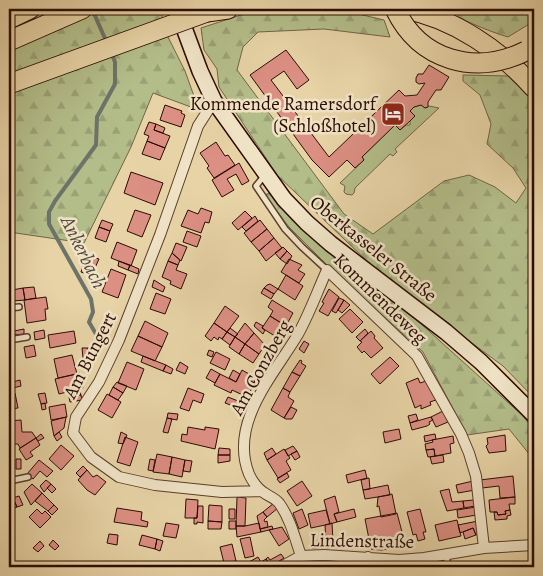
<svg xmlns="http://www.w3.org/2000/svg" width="543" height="576" viewBox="0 0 543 576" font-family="Alegreya,serif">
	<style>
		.grass { fill: #b3bd89; stroke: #706446 }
		.forest { fill: url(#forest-firs); stroke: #706446 }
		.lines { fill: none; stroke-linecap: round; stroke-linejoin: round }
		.stream { stroke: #6c7369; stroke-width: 4 }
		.building { fill: #dc8f83; stroke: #2c0c03 }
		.lane-casing { stroke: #5b3e2c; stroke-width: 8 }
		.street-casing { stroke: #5b3e2c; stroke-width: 12 }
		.secondary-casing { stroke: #2c0c03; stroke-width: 18 }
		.highway-casing { stroke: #2c0c03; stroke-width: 21 }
		.lane { stroke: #efe2c5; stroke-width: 5 }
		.street { stroke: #efe2c5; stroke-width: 10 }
		.secondary { stroke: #efe2c5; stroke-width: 15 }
		.highway { stroke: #e7d3a6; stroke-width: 19 }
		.highway-bridge-casing { stroke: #2c0c03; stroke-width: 21; stroke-linecap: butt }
		.highway-bridge { stroke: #e7d3a6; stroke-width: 19 }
		.labels { text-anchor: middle; stroke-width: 5; stroke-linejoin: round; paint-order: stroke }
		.poi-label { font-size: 19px; fill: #2c0c03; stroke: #efe2c5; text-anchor: end }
		.street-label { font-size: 19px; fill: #2c0c03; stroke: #efe2c5 }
		.water-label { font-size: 20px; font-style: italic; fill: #51483e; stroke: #efe2c5 }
	</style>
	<defs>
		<pattern id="forest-firs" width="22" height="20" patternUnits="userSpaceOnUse" patternTransform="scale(1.25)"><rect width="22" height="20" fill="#b3bd89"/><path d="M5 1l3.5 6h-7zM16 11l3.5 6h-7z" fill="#9aa175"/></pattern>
	</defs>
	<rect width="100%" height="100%" fill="#e7d3a6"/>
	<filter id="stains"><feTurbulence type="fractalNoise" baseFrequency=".004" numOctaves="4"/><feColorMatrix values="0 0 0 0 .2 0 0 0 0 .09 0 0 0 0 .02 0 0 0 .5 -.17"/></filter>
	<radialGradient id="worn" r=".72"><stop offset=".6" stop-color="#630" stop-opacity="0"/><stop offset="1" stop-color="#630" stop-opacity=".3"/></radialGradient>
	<path class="grass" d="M421,105L425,108L429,106L439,108L395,149L397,152L393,156L390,154L355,188L354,193L352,195L346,194L344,192L345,186L340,183L364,160L362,157L395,125L400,130L406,125H410V121L415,116L410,111L414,107Z"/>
	<path class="forest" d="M9,9H160L168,37L185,71L199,110L153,93L131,147L84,243L9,232Z
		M280,9H337L384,20L390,37L324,29L258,32L243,47L237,70L344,214L373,234L444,181L469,175L495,187L516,203L526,188L513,168L487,144L491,124L480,95L463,81V75L509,76L528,95L534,107V398L503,366L388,281L277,175L219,87L217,69L204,50L201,28L241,15Z
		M437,9H534V21L508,37C484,30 461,18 437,9Z
		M269,193L301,226L420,323L522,415L534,430V460L509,429L467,435L423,352L329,267L289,227L265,195Z"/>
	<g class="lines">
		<path class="stream" d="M92,9L107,43
			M99,350L96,334L89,322L93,312L91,299L49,224V212L55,201L96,145L97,117L115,84V62L111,52"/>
	</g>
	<path class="building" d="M286,50L309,80L297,89L284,71L271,80L329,157L399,90L405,96L417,95L425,83L419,84L416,82V78L418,74H423L429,65L449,77L441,90H436L428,102V107L425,108L421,105L414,107L410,111L415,116L410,121L400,130L395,125L362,157L364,160L355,168L347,160L329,177L312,160L250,75Z
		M165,105L182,111L181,113L185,115L181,127L160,120Z
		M149,122L156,124L154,130L170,136L165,148L147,141L149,136L144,134Z
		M156,124L165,128L163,133L154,130Z
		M147,141L165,148L160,160L142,154Z
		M216,142L225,156L228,155L235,165L214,178L207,168L209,166L200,153Z
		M239,163L249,181L242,185L236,174L227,179L234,190L222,197L212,180Z
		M131,172L163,183L155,205L124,193Z
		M201,208L212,212L209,223L205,222L201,233L181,226L188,210L198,214Z
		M135,210L151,215L142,237L127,231Z
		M245,211L252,218L238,230L232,223Z
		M255,216L258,221L246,231L242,227Z
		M102,220L113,224L110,231L99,227Z
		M260,220L267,229L251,242L244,233Z
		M99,227L110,231L106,242L95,238Z
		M267,229L274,238L259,251L251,242Z
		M187,231L201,236L197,247L183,242Z
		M274,238L282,248L266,261L259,251Z
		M117,242L137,250L131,266L111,258Z
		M176,243L187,247L181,261L172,253Z
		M283,247L287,251L280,259L275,253Z
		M287,251L292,256L287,264L280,259Z
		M172,253L180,260L178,265L168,261Z
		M87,255L99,259L94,270L83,266Z
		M289,259L302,265L298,270L305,274L299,283L281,272Z
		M119,261L130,265L128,270L118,266Z
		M168,261L178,265L176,270L187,274L181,289L170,284L171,281L162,277Z
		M130,265L139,269L138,274L128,270Z
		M83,266L94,270L92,276L81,272Z
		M111,269L126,275L118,298L102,292Z
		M286,275L303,286L295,300L278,289Z
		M154,280L165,287L163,292L152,287Z
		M270,284L278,289L274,294L264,288L267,285Z
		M34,287L36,298L25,300L23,288Z
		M23,288L25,300L13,301L12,290Z
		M264,288L274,294L271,299L261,293Z
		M329,289L339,297L328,316L319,311L324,303L322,302Z
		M9,290H12L13,301L9,302Z
		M156,293L171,299L165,314L150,309Z
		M46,297L48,309H45L46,320L27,323L24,300Z
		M339,298L344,300L336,313L332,311Z
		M272,300L293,313L286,326L270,316L273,311L268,307Z
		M344,300L350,305L342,313L338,310Z
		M225,306L239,316L227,332L214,323Z
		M350,309L363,322L352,333L339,319Z
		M270,316L286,326L278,338L262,328Z
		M145,321L168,333L162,347L138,336Z
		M256,322L263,326L262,328L265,330L263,334L254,326Z
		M214,323L227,332L222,339L219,337L218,340L214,337L211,341L205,336Z
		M245,323L254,333L245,344L235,337Z
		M230,328L238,334L235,337L227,332Z
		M24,329V334L15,335L14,331Z
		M365,329L368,333L360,341L356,337Z
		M44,330L45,338L35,340L34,332Z
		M74,331L76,343L50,348L48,335Z
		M371,331L375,336L374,338L383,348L371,358L364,351L362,353L357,347L362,342L360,341Z
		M227,332L235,337L230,345L222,339Z
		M254,333L265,345L259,354L245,344Z
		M138,336L162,347L155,361L131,351Z
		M235,337L245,344L239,354L229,347Z
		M304,341L309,344L304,353L299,349Z
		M245,344L259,354L253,363L239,354Z
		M34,345L36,356L26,358L24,347Z
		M93,347V357H88V348Z
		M82,348H88V357L83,358Z
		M209,350L214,352L212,357L207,355Z
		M216,352L230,359L225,370L210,363Z
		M72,355L77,374L58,378L54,359Z
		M143,356L166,365L163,371L141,362Z
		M390,357L399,366L380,384L371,374Z
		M300,360L302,361L301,363L306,366L300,376L292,372Z
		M127,362L144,369L136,390L118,383Z
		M180,362L188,367L185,374L176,370Z
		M166,365L173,369L171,374L163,371Z
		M211,369L220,374L215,383L206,378Z
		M233,370L240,374L236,382L229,378Z
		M242,370L249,374L246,379L255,383L247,397L232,390L231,393L214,385L220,374L236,382Z
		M292,372L300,376L290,392L283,388Z
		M80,373L83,388L59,394L55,379Z
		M249,374L256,378L254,383L246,379Z
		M418,378L420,383L426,381L436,400L430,402L431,405L421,409V405L415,408L406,383Z
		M20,380L21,386L9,389V383Z
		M117,382L127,386L123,393L113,387Z
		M113,387L123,393L118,400L109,395Z
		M188,388L204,394L201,403L193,400L189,411L180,408Z
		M283,388L290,392L288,397L294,401L284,418L271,410Z
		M79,389L81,395L69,397L68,392Z
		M15,393L18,408L9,409V394Z
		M45,393L47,403L41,404L38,394Z
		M107,394L121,402L112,418L98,410Z
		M81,395L82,400L70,402L69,397Z
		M228,397L238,401L236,407L225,403Z
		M45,403L46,409L42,410L41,404Z
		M65,404L67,417L51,420L49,407Z
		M291,407L297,410L292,419H286L284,418Z
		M443,411L448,422L436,427L431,417Z
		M168,413L178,414L177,420L167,418Z
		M416,414L418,420L410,423L408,416Z
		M66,417L64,428L54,436L51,421Z
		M431,417L433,420L429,422L430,424L427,426L412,430L410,423Z
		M167,418L172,419L168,433L163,432Z
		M21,420L22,432H32L36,438L20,448L18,444H11L9,456V421Z
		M188,427L205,430V427L219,429L215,449L181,441L182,434L187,435Z
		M399,429L401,439L385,443L383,432Z
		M59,432L62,437L57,441L54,436Z
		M121,432L127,435L123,444L118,443Z
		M41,434L44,438L38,441L36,438Z
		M435,434L436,439L425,442L424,436Z
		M505,435L506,451L489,453L486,446L488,444L487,438Z
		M453,436L454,443L450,444L451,453L435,456L434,449L426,450L425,444L433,442L432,440Z
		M125,437L138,442L130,466L117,462Z
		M36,438L40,445L30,452L33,456L26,460L19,449Z
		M61,445L74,456L61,470L49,459Z
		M293,446L297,451L288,456L285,450Z
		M219,448L230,449V455H218Z
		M272,448L276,454L267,460L264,453Z
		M284,449L290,458L286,461L291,470L278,478L267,460Z
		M434,449L435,456L428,457L426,450Z
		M297,451L300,457L295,460L291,454Z
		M157,454L172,457L169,474L153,472Z
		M218,455H230V461L218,463Z
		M443,455L444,462L432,464L430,457Z
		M172,457L185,460L182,477L169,474Z
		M16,459H21V469H16Z
		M150,459L155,460L153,471L148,470Z
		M39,460L53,471L47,477L40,471L33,479L27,474Z
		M185,460L192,461L190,472L183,471Z
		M83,466L87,470L80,477L76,473Z
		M87,470L93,477L97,475L106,482L95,495L87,490L78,480Z
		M365,470L367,478L348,483L346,475Z
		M287,473L289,477L280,483L277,479Z
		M513,476L515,497L500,498L499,486L482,488L480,480Z
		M369,478L370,489L363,490L361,480Z
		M46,480L51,484L44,492L40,486Z
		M302,481L312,496L297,506L287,491Z
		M473,481L475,490L458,493L456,485Z
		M32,484L42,493L31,505L24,492Z
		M51,484L56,489L52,493L47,488Z
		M388,485L390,495L365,499L363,490Z
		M9,489L17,507L10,510L9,507Z
		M449,489L452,502L463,501L464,508L447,511L440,491Z
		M42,493L54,505L48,511L35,501Z
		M392,494L396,514L381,517L379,506L377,507L378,497Z
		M19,496L23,505L17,507L13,498Z
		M335,496L339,512L334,514L337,522L330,524L324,500Z
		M237,497L246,498L245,526H236Z
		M515,497V504H509L510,510L505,511L506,514L498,515L497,512H490L489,500Z
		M186,499L198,500L197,518H185Z
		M474,500L475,506L464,508L463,501Z
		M274,503L278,508L267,517L263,512Z
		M54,505L58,509L52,515L48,511Z
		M209,505L222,506V522L208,521Z
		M198,506H203V523L197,522V524H194V518H197Z
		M476,507L477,515L458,518L457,510Z
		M117,508L142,512L141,520L148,522L147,527L114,522Z
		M37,509L42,514L45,511L51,517L40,528L29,517Z
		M229,509H235V519H229Z
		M302,509L308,525L299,529L293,513Z
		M354,509L356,517L337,522L334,514Z
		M420,509L426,532H423L425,539L418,541L416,534L413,535L407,512Z
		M326,510L330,524L311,528L308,514Z
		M510,510L511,515L507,516V519L495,520L494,512H497L498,515L506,514L505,511Z
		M263,512L267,517L264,520L265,522L267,521L268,527L260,529L257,516Z
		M397,513L406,547L381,550L371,549L365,519Z
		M457,520L461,536L439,541L435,525Z
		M208,521L222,522L221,529H208Z
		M229,521H236V529H229Z
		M478,521L480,533L476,535L473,528L460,533L458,525Z
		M166,523L179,525L176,538L163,536Z
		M259,523L261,532L237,537L236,526H245Z
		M332,523L333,541H326L325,525Z
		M272,526L273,529L261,532L260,529Z
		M282,527L289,539L279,546L269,530Z
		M473,528L476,535L465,539L463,532Z
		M109,534L118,535L117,545L107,543Z
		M142,535L157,539L155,549L139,545Z
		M250,537L254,556L245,558L240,539Z
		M157,539L163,541L160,551L155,549Z
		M53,540L59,546L55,550L49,545Z
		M40,541L44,546L38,552L33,548Z
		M312,541H333V548H312Z
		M232,544L236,561L224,563L220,547Z
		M281,554L284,558L271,566L266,559L268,557L270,560Z
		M258,557L261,562L266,559L271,567H253L249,562Z
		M319,559L321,567H311L310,561Z
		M319,559H325V565H321Z
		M329,559L360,561L359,567L345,565L330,567Z
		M444,563V567H417V566Z
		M380,564L398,567H380Z"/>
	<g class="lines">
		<g class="lane-casing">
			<path id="lane" d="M265,175L256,186L285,229L302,247L327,270
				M9,308L19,307
				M9,340L27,337
				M9,481L28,477
				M446,554L448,567
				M534,567V552"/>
		</g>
		<g class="street-casing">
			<path id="street" d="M214,101L198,126L160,235L119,340L99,382L76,417L73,433L91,457L119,477L155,485L222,492L261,491
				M301,556C295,538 290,518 279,503C275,498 268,496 263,492C258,489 252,481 249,474C229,424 272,377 297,336C309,315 317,292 327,270L417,356L461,434L469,453L476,476L484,548
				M281,567L301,556L324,555L399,560L424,558L484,548L534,545
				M367,567L368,557"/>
		</g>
		<g class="secondary-casing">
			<path id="secondary" d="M177,9L200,71L214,101L284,199L307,223L331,244L446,332L481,362L534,415"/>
		</g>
		<g class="highway-casing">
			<path id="highway" d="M404,9C454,18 501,51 534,88
				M207,12L228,9
				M9,19L30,9
				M9,41L82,9"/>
		</g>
		<use href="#lane" class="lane"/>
		<use href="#street" class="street"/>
		<use href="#secondary" class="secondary"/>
		<use href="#highway" class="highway"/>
		<g class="highway-bridge-casing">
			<path id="highway-bridge" d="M395,9C420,61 475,76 526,51
				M9,84L207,12"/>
		</g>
		<use href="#highway-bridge" class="highway-bridge"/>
	</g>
	<defs>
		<g id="hotel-square" transform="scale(1.25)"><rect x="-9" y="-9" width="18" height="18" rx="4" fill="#8f2418" stroke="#efe2c5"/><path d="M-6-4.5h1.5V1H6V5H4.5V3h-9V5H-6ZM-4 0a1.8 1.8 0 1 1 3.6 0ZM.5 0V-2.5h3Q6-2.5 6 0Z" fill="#fff"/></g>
	</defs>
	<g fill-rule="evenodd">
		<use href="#hotel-square" x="393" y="114"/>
	</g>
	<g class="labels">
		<g class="poi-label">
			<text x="376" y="110">Kommende Ramersdorf<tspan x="376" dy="22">(Schloßhotel)</tspan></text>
		</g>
		<g class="street-label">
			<text transform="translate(374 248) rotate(39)" y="7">Oberkasseler Straße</text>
			<text transform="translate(381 298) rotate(44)" y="7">Kommendeweg</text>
			<text transform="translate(89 355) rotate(-63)" y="7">Am Bungert</text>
			<text transform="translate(260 367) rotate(-61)" y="7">Am Conzberg</text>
			<text transform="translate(362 540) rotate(1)" y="7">Lindenstraße</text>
		</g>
		<g class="water-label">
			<text transform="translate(84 252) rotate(64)" y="7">Ankerbach</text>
		</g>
	</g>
	<rect width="543" height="576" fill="none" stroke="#e7d3a6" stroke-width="30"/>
	<rect x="10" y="10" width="523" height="556" fill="none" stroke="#2c0c03" stroke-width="2.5"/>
	<rect x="15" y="15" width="513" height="546" fill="none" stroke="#2c0c03"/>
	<rect width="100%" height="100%" filter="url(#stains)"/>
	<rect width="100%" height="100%" fill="url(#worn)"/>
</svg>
